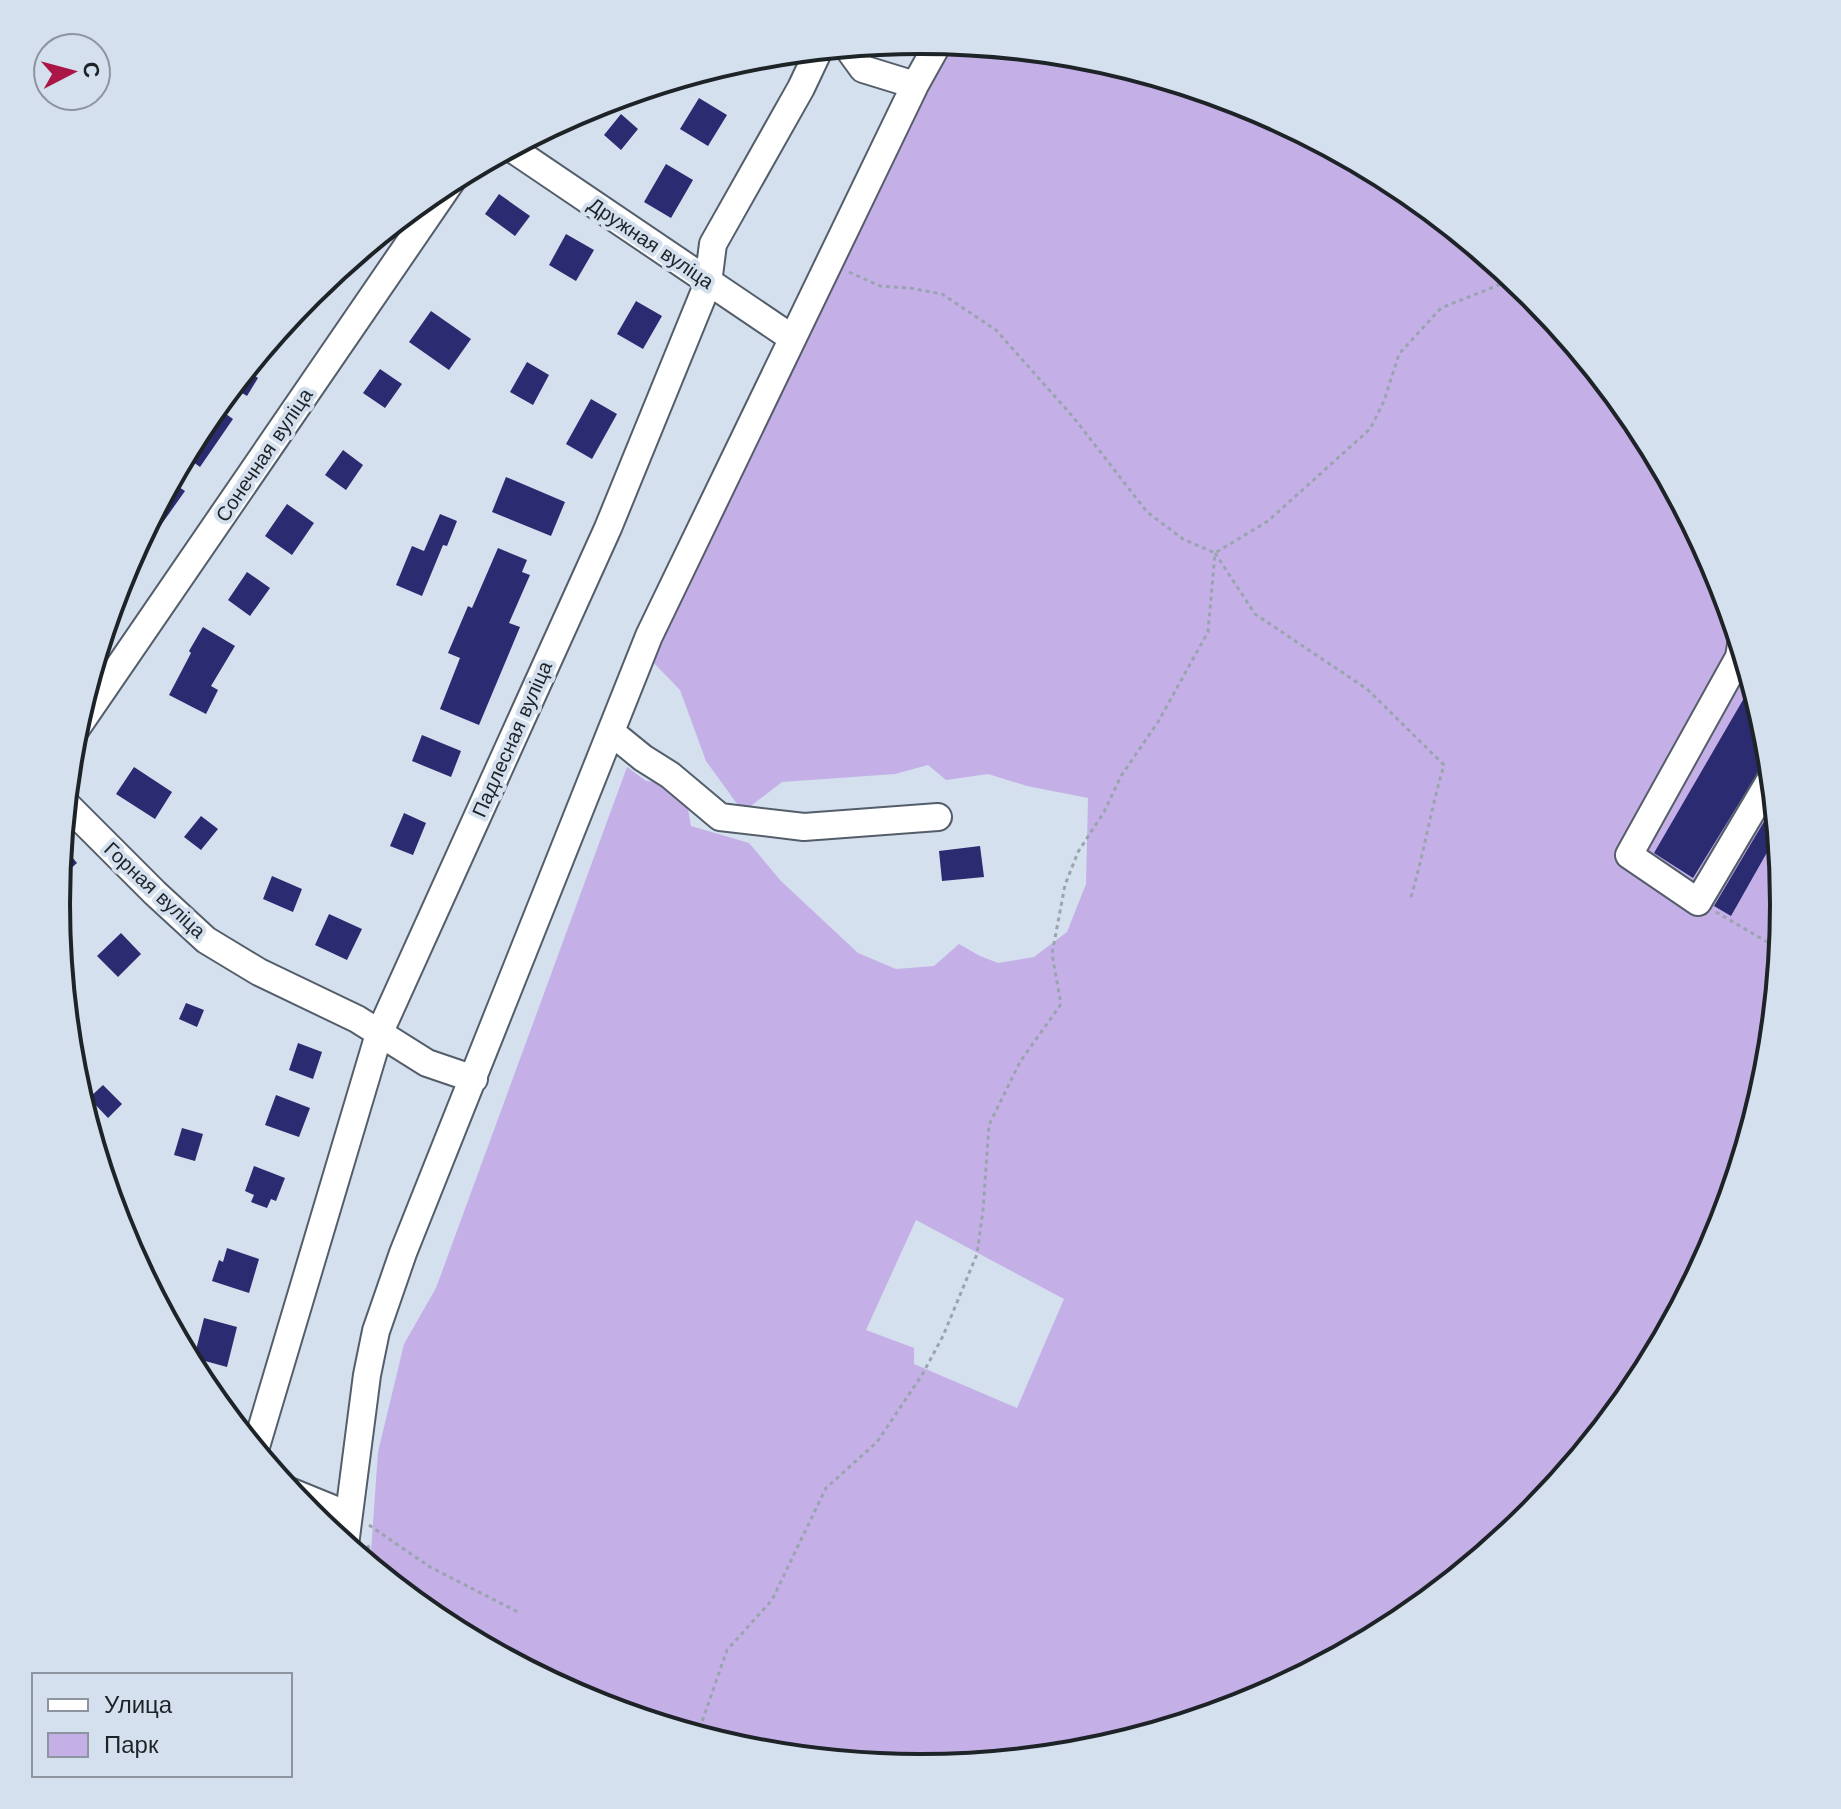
<svg xmlns="http://www.w3.org/2000/svg" width="1841" height="1809" viewBox="0 0 1841 1809" font-family="'Work Sans',sans-serif">
	<style>
		.green { fill: #c4b0e7; fill-rule: evenodd }
		.building { fill: #2a2b70 }
		.lines { fill: none; stroke-linecap: round; stroke-linejoin: round }
		.minor-casing { stroke: #545e6a; stroke-width: 30 }
		.path { stroke: #9aa4af; stroke-width: 3; stroke-dasharray: 4 4; stroke-linecap: butt }
		.minor { stroke: #fff; stroke-width: 26 }
		.labels { text-anchor: middle; stroke-width: 8; stroke-linejoin: round; paint-order: stroke }
		.street-label { font-size: 20px; fill: #1e2328; stroke: #d4e0ee }
		.rim { fill: none; stroke: #1e2328; stroke-width: 4 }
	</style>
	<rect width="100%" height="100%" fill="#d4e0ee"/>
	<path class="green" d="M947,43L1090,57L1252,106L1401,186L1532,294L1640,425L1719,574L1768,736L1785,905L1768,1074L1719,1236L1639,1385L1531,1516L1400,1624L1251,1703L1089,1752L920,1769L751,1752L589,1703L440,1623L370,1566L378,1452L404,1344L436,1288L627,767L646,781L677,784L688,809L691,826L749,843L781,881L858,953L896,969L934,966L959,944L980,956L998,963L1034,957L1067,932L1086,884L1088,798L1027,786L988,774L946,780L928,765L895,774L782,782L743,812L706,761L680,690L649,658ZM916,1220L1064,1299L1017,1408L914,1364V1348L866,1330Z"/>
	<path class="building" d="M699,98L727,115L708,146L680,129Z
		M621,114L638,129L621,150L604,135Z
		M666,164L693,180L671,218L644,202Z
		M499,194L530,216L515,236L485,214Z
		M566,234L594,250L576,281L549,265Z
		M636,301L662,316L643,349L617,334Z
		M431,311L471,339L449,370L409,342Z
		M527,362L549,375L533,405L510,392Z
		M380,369L402,384L385,408L363,393Z
		M246,370L258,378L247,396L232,387Z
		M591,399L617,414L592,459L566,444Z
		M216,407L233,419L200,467L185,456L202,424Z
		M343,450L363,465L346,490L325,475Z
		M506,477L565,502L551,536L492,512Z
		M171,482L185,491L149,542L141,537Z
		M287,504L314,523L292,555L265,536Z
		M440,514L457,521L447,546L443,545L422,596L396,585L412,546L424,551Z
		M498,548L527,560L522,572L530,575L509,623L520,627L479,725L440,709L460,658L448,653L468,606L472,608Z
		M247,572L270,588L250,616L228,600Z
		M203,627L235,646L211,686L218,690L206,714L169,695L191,653L189,651Z
		M1747,693L1757,699L1768,736L1770,753L1693,878L1654,853Z
		M422,735L461,751L451,777L412,761Z
		M134,767L172,792L155,819L116,794Z
		M1775,803L1778,833L1731,916L1714,906Z
		M404,813L426,823L413,855L390,846Z
		M201,816L218,829L201,850L184,837Z
		M62,845L77,863L59,879L60,862Z
		M980,846L984,877L942,881L939,851Z
		M272,876L302,889L293,912L263,899Z
		M329,914L362,929L347,960L315,945Z
		M121,933L141,954L118,977L97,956Z
		M186,1003L204,1010L197,1027L179,1019Z
		M298,1043L322,1052L313,1079L289,1070Z
		M103,1085L122,1104L108,1118L89,1098Z
		M276,1095L310,1108L299,1137L265,1125Z
		M182,1128L203,1134L195,1161L174,1155Z
		M254,1166L285,1178L276,1201L271,1199L267,1208L251,1202L254,1195L245,1191Z
		M227,1248L259,1259L249,1293L212,1281L219,1260L223,1262Z
		M204,1318L237,1327L227,1367L194,1358Z"/>
	<g class="lines">
		<g class="minor-casing">
			<path id="minor" d="M847,47L863,69L915,85
				M511,148L792,338
				M1741,645L1739,657L1629,855L1698,902L1772,777
				M74,732L453,179
				M611,732L643,758L670,775L720,817L804,827L938,817
				M66,804L155,893L206,940L259,972L357,1019L427,1063L474,1079
				M255,1450L379,1034L608,528L708,283L713,244L801,88L819,50
				M289,1491L348,1515
				M345,1545L367,1375L376,1331L403,1253L649,636L915,85L939,42"/>
		</g>
		<path class="path" d="M849,272L880,286L910,288L942,294L996,330L1074,418L1147,512L1183,539L1215,553L1268,521L1370,429L1384,401L1399,354L1441,308L1514,279
			M1215,553L1255,614L1367,689L1444,765C1431,808 1424,853 1411,897
			M1716,912L1781,950
			M369,1525L430,1567L518,1612
			M368,1545L374,1569
			M697,1736L727,1650L772,1600L826,1488L877,1442L922,1375L943,1336L977,1254L983,1210L989,1125L1020,1062L1061,1004L1052,954L1065,885L1078,852L1104,812L1121,776L1158,722L1208,632L1215,553"/>
		<use href="#minor" class="minor"/>
	</g>
	<g class="labels">
		<g class="street-label">
			<text transform="translate(651 243) rotate(34)" y="7">Дружная вуліца</text>
			<text transform="translate(264 455) rotate(-56)" y="7">Сонечная вуліца</text>
			<text transform="translate(512 739) rotate(-66)" y="7">Падлесная вуліца</text>
			<text transform="translate(155 890) rotate(43)" y="7">Горная вуліца</text>
		</g>
	</g>
	<path d="M0 0H1841V1809H0ZM70 904a850 850 0 1 1 1700 0a850 850 0 1 1-1700 0Z" fill="#d4e0ee" fill-rule="evenodd"/>
	<path class="rim" d="M70 904a850 850 0 1 1 1700 0a850 850 0 1 1-1700 0Z"/>
	<rect x="32" y="1673" width="260" height="104" fill="#d4e0ee" stroke="#8b949f" stroke-width="2"/>
	<rect x="48" y="1699" width="40" height="12" fill="#ffffff" stroke="#8b949f" stroke-width="2"/>
	<text x="104" y="1713" font-size="24" fill="#1e2328">Улица</text>
	<rect x="48" y="1733" width="40" height="24" fill="#c4b0e7" stroke="#8b949f" stroke-width="2"/>
	<text x="104" y="1753" font-size="24" fill="#1e2328">Парк</text>
	<g transform="translate(72 72) rotate(84)"><circle r="38" fill="#d4e0ee" stroke="#8b949f" stroke-width="2"/>
	<path d="M0-6L14 30L0 20L-14 30Z" fill="#aa1645"/>
	<text y="-12" font-size="22" font-weight="bold" text-anchor="middle" fill="#1e2328">С</text>
	</g>
</svg>
